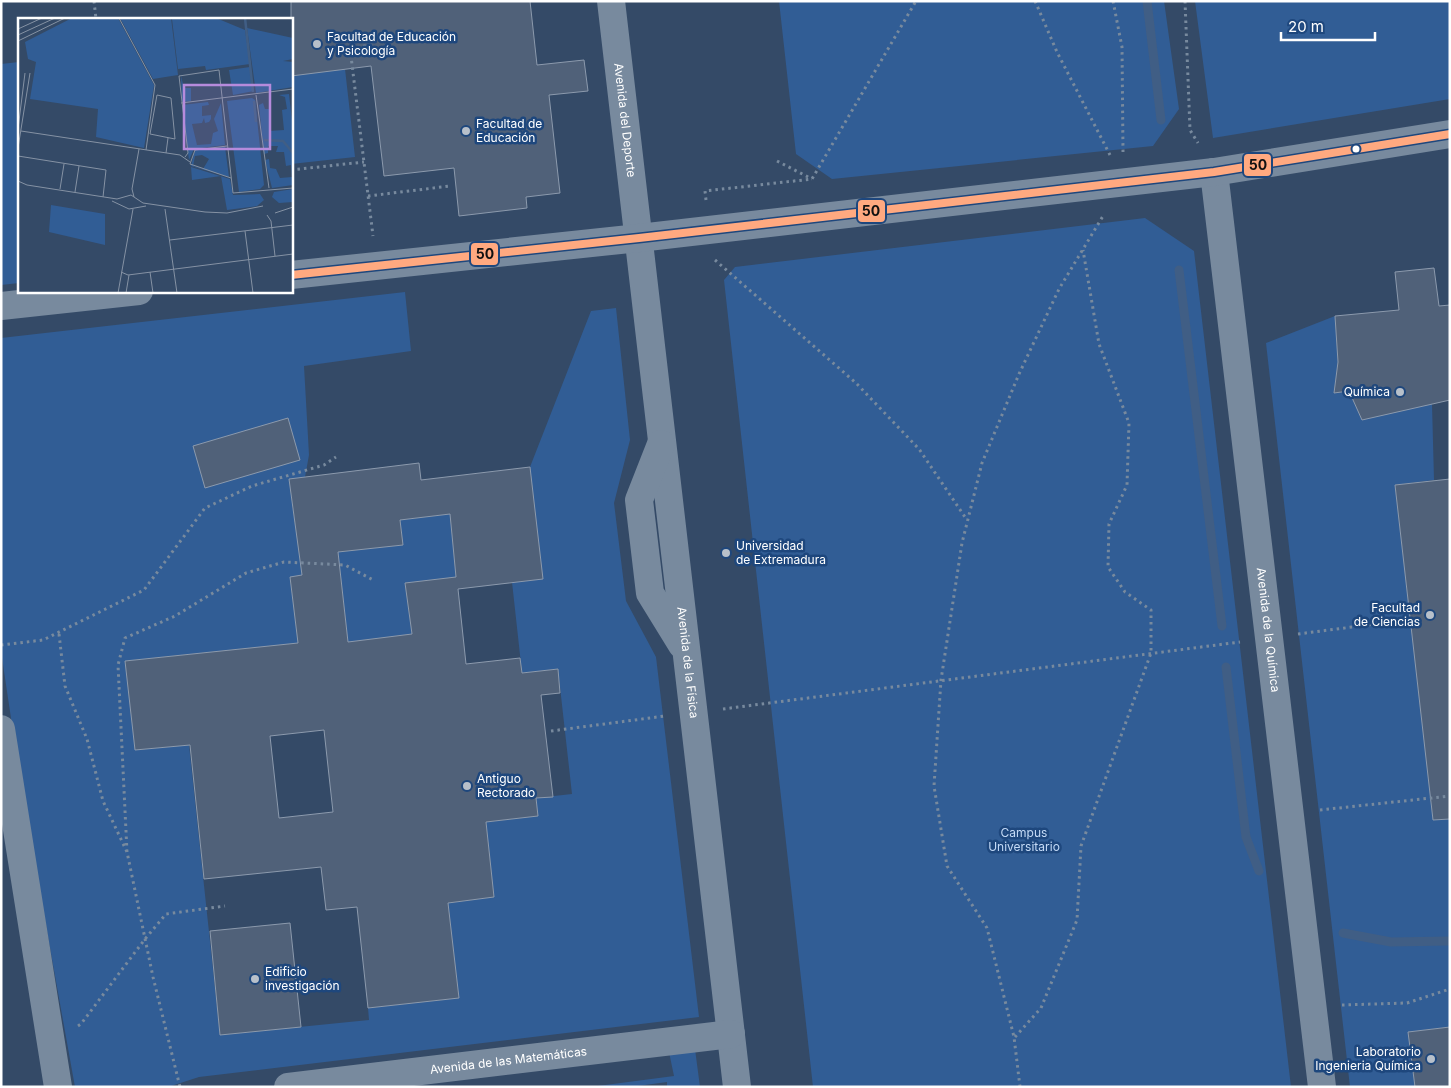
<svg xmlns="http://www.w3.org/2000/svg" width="1451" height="1088" viewBox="0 0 1451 1088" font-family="Inter,sans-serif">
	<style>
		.green { fill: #315d95 }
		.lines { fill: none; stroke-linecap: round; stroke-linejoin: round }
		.stream { stroke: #405e85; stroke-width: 9 }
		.building { fill: #506179; stroke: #8c9aad; fill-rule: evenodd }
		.path { stroke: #788a9e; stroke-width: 3; stroke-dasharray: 2.5 4; stroke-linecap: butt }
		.minor { stroke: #788a9e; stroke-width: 28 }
		.bus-1-casing { stroke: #1e477d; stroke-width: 11 }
		.bus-1 { stroke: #ffa980; stroke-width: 8 }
		.poi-dot { fill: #b8c0ca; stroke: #1e477d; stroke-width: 2 }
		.bus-dot { fill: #fff; stroke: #1e477d; stroke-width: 2 }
		.labels { text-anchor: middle; stroke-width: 5; stroke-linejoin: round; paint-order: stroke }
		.poi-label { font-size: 12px; fill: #fff; stroke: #1e477d; text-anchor: start }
		.street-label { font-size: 12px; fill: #fff; stroke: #1e477d }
		.park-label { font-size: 12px; fill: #c4daf6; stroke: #1e477d }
		.inset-river { fill: none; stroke: #405e85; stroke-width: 2.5 }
		.inset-road { fill: none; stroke: #8592a4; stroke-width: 1 }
		.view { fill: #b68bdc; fill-opacity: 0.15; stroke: #b68bdc; stroke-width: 2.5 }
		.inset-edge { fill: none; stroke: #fff; stroke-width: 2.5 }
		.line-badge { stroke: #1e477d; stroke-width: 2 }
		.pale-badge-label { font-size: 14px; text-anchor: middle; font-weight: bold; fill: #111 }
	</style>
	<rect width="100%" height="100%" fill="#344a67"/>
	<path class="green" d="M779,1H1164L1179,109L1153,146L832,179L796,154Z
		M1195,1H1450V99L1213,138Z
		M19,62V283L1,285V64Z
		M345,69L355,157L291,164V76Z
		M1145,218L1194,251L1291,1087H813L724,280L735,267Z
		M405,292L411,351L304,366L309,455L305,477L292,503L296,531L328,553L403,545L400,520L450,514L456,577L405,583L412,634L348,642L340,571L290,577L298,643L125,661L135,750L189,745L220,1035L369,1020L368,1008L459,998L448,903L494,897L486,822L538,816L536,798L572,794L558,669L522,673L512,582L530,467L591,311L616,308L630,440L614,503L626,601L656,657L699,1017L199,1077L168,1087H75L22,792L1,651V338Z
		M1335,316L1338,362L1334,393L1349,391L1432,404L1434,480L1395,485L1430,790L1450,788V1027L1408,1032L1415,1087H1350L1266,343Z
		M695,1049L700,1087H667V1082L630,1087H590L674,1076L669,1052Z"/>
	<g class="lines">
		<path class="stream" d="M1147,1L1161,120
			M1179,270L1222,626
			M1226,667L1246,837L1259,871
			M1343,933L1391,942L1450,941"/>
	</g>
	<path class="building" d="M291,1H530L537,65L584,60L588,91L549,95L560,193L526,197L527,208L459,216L454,168L384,176L371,66L291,76Z
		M1434,268L1439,306L1450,305V400L1362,420L1349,391L1334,393L1338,362L1335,316L1399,310L1395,272Z
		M288,418L300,460L205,488L193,446Z
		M419,463L421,480L530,467L543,579L458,589L466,664L520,658L522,673L558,669L560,693L541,695L553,797L536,798L538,816L486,822L494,897L448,903L459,998L368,1008L357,907L326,910L321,867L204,879L190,745L135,750L125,661L298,643L290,577L302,575L289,479ZM450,514L456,577L405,583L412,634L348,642L338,552L403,545L400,520ZM324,730L333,812L279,818L270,736Z
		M1450,479V819L1433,820L1395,485Z
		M290,923L301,1027L220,1035L210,931Z
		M1450,1027V1087H1415L1408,1032Z"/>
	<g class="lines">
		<path class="path" d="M94,1L96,19
			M1035,1L1057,52L1110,155
			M1113,1L1122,47L1123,152
			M1185,1L1190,130L1198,143
			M350,48L373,236
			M344,49L373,45
			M777,161L812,179
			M291,170L364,162
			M368,196L450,186
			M706,200L705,191L812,179L916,1
			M715,260L856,383L919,449L967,520
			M59,634L65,686L87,739L103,801L127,852L153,977L180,1087
			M1298,634L1399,621
			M1,645L43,640L144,590L205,508L252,486L324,465L336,457
			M723,709L1240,642
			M551,731L665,716
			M1320,810L1450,796
			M127,852L118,665L125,638L175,616L246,573L284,562L345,565L375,581
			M1342,1005L1407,1003L1450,989
			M78,1026L81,1024L145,939L166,914L225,906
			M1015,1037L1041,1008L1077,920L1081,846L1151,653V610L1125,592L1108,567L1109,524L1127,485L1129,423L1099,344L1083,250
			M1020,1087L1014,1037L987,928L947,866L934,786L941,680L962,543L982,463L1019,374L1059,289L1103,216"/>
		<g class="minor">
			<path id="s1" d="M611,1L737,1087"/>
			<path id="s2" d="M1214,172L1322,1087"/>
			<path d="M291,275L639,238L1214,172L1450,134"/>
			<path d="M1,306L139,291"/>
			<path d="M661,444L639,500L650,593L682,645"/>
			<path d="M1,729L58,1087"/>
			<path id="s3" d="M288,1087L731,1034"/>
		</g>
		<g class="bus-1-casing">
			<path id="bus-1" d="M291,275L639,238L1214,172L1450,134"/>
		</g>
		<use href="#bus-1" class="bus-1"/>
	</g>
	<g class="poi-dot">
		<circle cx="317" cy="44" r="5"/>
		<circle cx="466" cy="131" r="5"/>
		<circle cx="1400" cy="392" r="5"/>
		<circle cx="726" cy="553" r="5"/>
		<circle cx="1430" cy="615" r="5"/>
		<circle cx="467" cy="786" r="5"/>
		<circle cx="255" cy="979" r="5"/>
		<circle cx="1431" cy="1059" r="5"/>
	</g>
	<circle class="bus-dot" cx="1356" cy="149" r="4.5"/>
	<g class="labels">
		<g class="poi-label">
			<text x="327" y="41">Facultad de Educación<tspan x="327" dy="14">y Psicología</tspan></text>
			<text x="476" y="128">Facultad de<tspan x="476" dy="14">Educación</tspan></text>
			<text x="1390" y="396" text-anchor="end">Química</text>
			<text x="736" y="550">Universidad<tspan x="736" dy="14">de Extremadura</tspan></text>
			<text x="1420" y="612" text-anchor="end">Facultad<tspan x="1420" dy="14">de Ciencias</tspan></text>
			<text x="477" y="783">Antiguo<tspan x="477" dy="14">Rectorado</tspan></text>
			<text x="265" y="976">Edificio<tspan x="265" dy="14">investigación</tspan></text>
			<text x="1421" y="1056" text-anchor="end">Laboratorio<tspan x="1421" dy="14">Ingenieria Química</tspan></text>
		</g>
		<g class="street-label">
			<text dy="4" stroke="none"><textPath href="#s1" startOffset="120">Avenida del Deporte</textPath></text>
			<text dy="4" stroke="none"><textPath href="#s2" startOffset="461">Avenida de la Química</textPath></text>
			<text dy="4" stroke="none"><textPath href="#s1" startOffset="666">Avenida de la Física</textPath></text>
			<text dy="4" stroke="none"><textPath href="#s3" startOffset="222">Avenida de las Matemáticas</textPath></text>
		</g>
		<g class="park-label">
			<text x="1024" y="837">Campus<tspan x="1024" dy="14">Universitario</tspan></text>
		</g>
	</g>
	<g transform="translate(18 18)">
		<rect width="275" height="275" fill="#344a67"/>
		<path d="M54,0H100L136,67L126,130L78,119L80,91L12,81L18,44L10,41L7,24ZM102,0H153L160,57L135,61ZM198,0L227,12L232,46L188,52L187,48L160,51L154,1ZM229,10L275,20V41L265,43L275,44V69L238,75ZM232,49L236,73L215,77L211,52ZM163,58L166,70H173V83L164,84ZM271,76L275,111V167L254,170L247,142L251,141L252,150L258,151L262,160L274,159L273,147L268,148L266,134H258L260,128H250V135L246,136L241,87L245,85L247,91H251V113L266,112L264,92L269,91L267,79L261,77ZM234,80L237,82L246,167L242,171L221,174L209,83ZM190,84L191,87L184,88V98L193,97V101L191,104L187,105L186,100L184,105L174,106L179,127L193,126L195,115L200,113L196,101L203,85L207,127L176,131L171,142L164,87ZM207,129L211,159L173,148L177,132ZM184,137L191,141L185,151L175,148L177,138ZM173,149L212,161L215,177L242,176L246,182L239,188L209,192L203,158L174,162ZM275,171V184L261,185L254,179L256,174ZM33,187L87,196V227L31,214Z" fill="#315d95" fill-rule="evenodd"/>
		<path class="inset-river" d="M227,0L235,74M236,83L238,104M246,122L265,123L275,135"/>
		<path class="inset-road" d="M101,0L137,67L128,132M0,11L24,0M0,17L37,0M0,23L47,0M139,77L153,80L157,121L132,116ZM238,77L251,170M163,85L275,71M0,111L7,55M3,113L162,137L172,144M209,128L177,132L172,146L213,160M0,130L12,55M148,135L150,120M0,138L88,152L85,179M167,139L170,135L161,58L201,52L215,175L275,170M0,163L9,167L99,181L113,177L125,185L187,194L209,195L245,188M42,171L46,146M57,174L61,148M116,179L114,171L121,131M94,183L111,191L128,188M147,191L159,275M257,195L275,189M249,197L253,203L257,238M227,213L235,275M152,222L275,207M103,254L110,257L275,236M132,254L135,275M100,275L115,191M108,275L111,257"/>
		<path class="view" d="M166,67H252V131H166Z"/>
		<rect width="275" height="275" class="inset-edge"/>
	</g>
	<g class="line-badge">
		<rect x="1243" y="153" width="29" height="24" rx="5" fill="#ffa980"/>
		<rect x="857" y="199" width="29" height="24" rx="5" fill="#ffa980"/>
		<rect x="470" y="242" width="29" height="24" rx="5" fill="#ffa980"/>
	</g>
	<g class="pale-badge-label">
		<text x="1258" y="170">50</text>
		<text x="871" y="216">50</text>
		<text x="485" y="259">50</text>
	</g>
	<rect width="1451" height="1088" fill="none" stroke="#ffffff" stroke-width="5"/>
	<path d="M1281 32v8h94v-8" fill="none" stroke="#ffffff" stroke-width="2.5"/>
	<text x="1288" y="32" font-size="15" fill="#ffffff" stroke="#1e477d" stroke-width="4" paint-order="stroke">20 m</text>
</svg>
